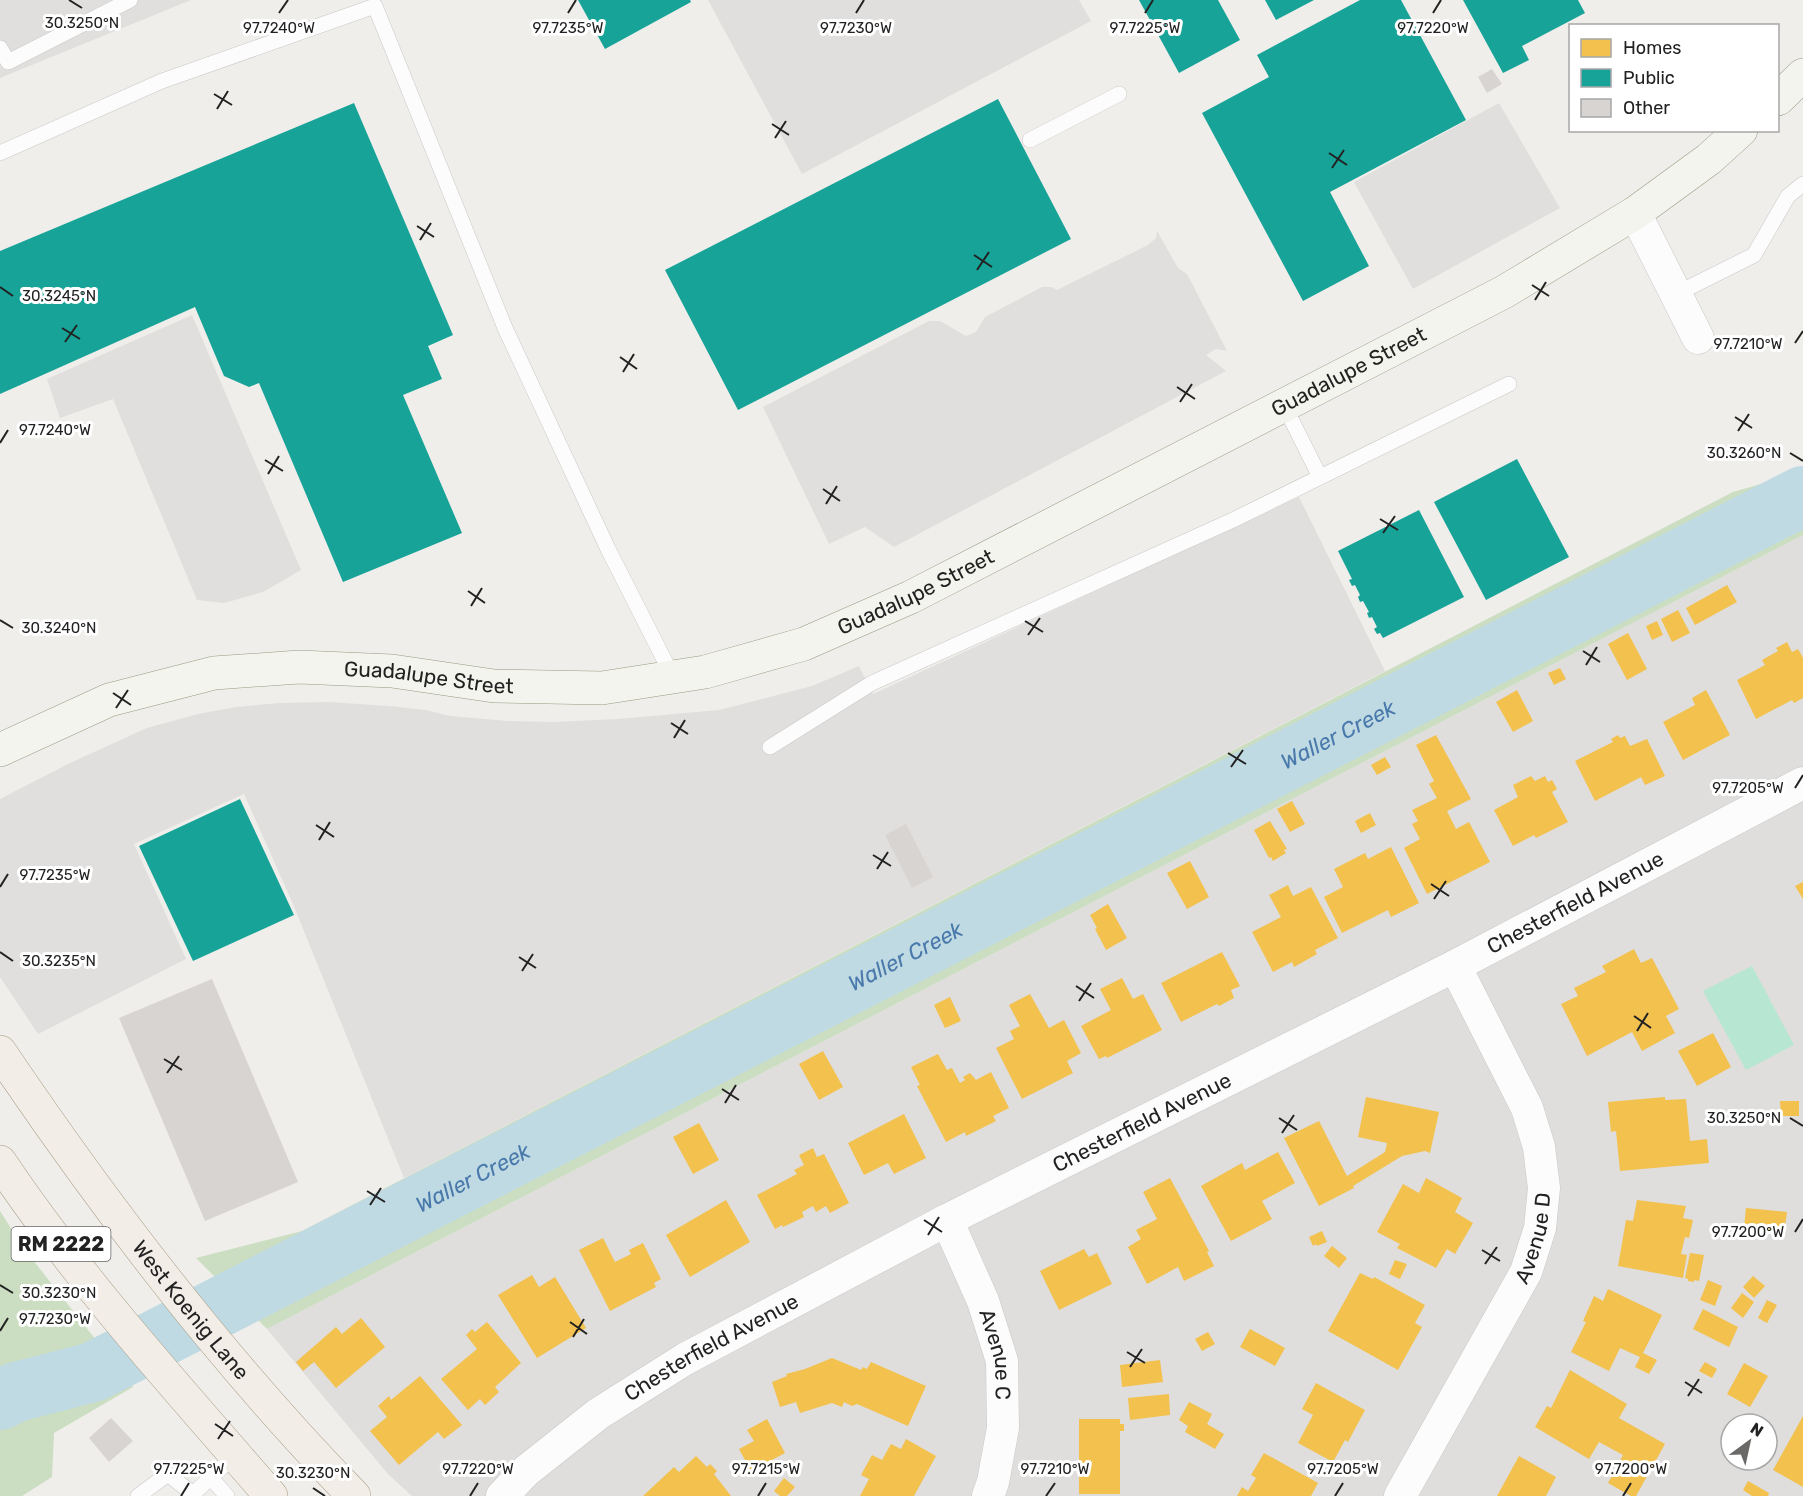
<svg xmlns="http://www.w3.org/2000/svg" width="1803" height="1496" viewBox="0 0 1803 1496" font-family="Rubik,sans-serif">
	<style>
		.residential { fill: #dfdedc; fill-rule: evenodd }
		.forest { fill: #cbdec1 }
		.pitch { fill: #b7e6d3 }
		.parking { fill: #e0dfde }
		.homes { fill: #f2c14e }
		.public { fill: #17a398 }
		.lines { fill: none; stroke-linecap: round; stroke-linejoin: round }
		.river { stroke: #bfdae3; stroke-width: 60 }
		.building { fill: #d7d4d2 }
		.lane-casing { stroke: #c9c8c7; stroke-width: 16 }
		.street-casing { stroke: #c9c8c7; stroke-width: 33 }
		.secondary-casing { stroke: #999a82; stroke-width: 34 }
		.primary-casing { stroke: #a79d86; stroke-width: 34 }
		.lane { stroke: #fdfcfc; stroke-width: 15 }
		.street { stroke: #fdfcfc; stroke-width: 32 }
		.secondary { stroke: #f3f4ed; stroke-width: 33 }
		.primary { stroke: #f3ede7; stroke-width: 33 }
		.ticks { fill: none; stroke: #222; stroke-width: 2 }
		.labels { text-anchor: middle; stroke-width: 6; stroke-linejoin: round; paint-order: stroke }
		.shield { fill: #fff; stroke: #646464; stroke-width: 1.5 }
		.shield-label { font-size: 20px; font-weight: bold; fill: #222 }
		.street-label { font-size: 21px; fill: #222; stroke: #fff }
		.water-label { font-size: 22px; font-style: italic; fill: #4a79ab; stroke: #fff }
		.ticks-label { font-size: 15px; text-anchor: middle; fill: #222; stroke: #fff; stroke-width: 6; stroke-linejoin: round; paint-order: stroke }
	</style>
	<rect width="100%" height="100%" fill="#f0eeeb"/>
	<path class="residential" d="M1803,535V1496H412L388,1474L267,1329ZM1731,1424H1767V1460H1731Z"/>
	<path class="forest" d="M1803,472V535L267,1329L196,1258L302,1231L1733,492Z
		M0,1211L25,1250L133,1387L54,1433L52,1477L22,1496H0Z"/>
	<path class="pitch" d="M1752,966L1794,1045L1746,1070L1703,991Z"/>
	<path class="parking" d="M0,0H191L0,78Z
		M708,0H1079L1091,21L802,174Z
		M1499,103L1560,208L1413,289L1354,182Z
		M1157,231L1178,268L1187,274L1227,351L1216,349L1206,355L1226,371L894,547L865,527L829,544L763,407L929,321H940L966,336L976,332L985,317L1042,287H1051L1057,290L1148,245L1156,238Z
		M192,315L301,570L263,592L224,603L197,600L113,399L60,418L47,379Z
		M1299,497L1385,671L404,1178L293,904L244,794L134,844L186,959L38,1034L0,977V799L70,763L147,728L198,714L236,707L280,703L329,702L389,706L426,710L450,716L508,721L553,722L618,719L719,710L812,686L859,666L873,694Z"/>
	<path class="homes" d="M1727,585L1737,602L1695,625L1686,608Z
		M1678,610L1690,633L1672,642L1661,619Z
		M1657,621L1663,635L1652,640L1646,626Z
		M1628,633L1647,669L1627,680L1608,644Z
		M1787,642L1792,652L1798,649L1803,658V698L1794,703L1792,700L1756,719L1737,680L1765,665L1762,660L1778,651L1776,648Z
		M1560,668L1566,679L1554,685L1548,673Z
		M1517,690L1533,721L1513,732L1496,702Z
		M1706,690L1730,735L1683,760L1663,722L1695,705L1692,698Z
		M1436,735L1471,799L1447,811L1456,829L1469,822L1490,862L1427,894L1404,848L1420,839L1412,824L1418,821L1412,810L1437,798L1429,784L1434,781L1416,745Z
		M1618,735L1620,738L1625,736L1630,746L1647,739L1665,776L1645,785L1641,777L1595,801L1575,761L1613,742L1611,739Z
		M1385,757L1391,767L1377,775L1371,765Z
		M1531,776L1535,781L1545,776L1548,782L1552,780L1557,789L1552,792L1568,822L1536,838L1534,835L1513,846L1494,810L1518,797L1513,785Z
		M1292,801L1305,824L1290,832L1277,809Z
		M1370,813L1376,825L1361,833L1355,821Z
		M1270,821L1287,849L1284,850L1286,853L1273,861L1271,857L1269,858L1254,830Z
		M1391,847L1419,903L1391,917L1388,910L1342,933L1324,897L1343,887L1334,869L1365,853L1368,859Z
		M1190,861L1209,897L1187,909L1167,873Z
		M1803,882V899L1795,886Z
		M1288,885L1293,896L1311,887L1338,938L1315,950L1317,954L1294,967L1292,962L1273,972L1252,932L1281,917L1269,895Z
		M1108,904L1127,938L1106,950L1095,929L1097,928L1090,915Z
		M1634,949L1641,963L1652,958L1679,1009L1666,1016L1675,1033L1642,1051L1632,1032L1587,1056L1561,1004L1578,996L1574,988L1606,972L1602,966Z
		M1222,952L1240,986L1231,990L1234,998L1219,1006L1217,1004L1181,1022L1161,983Z
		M1122,978L1133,999L1143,994L1162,1030L1107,1058L1106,1056L1099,1059L1081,1026L1111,1010L1100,989Z
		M1030,994L1049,1028L1064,1020L1081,1053L1067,1061L1073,1073L1022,1099L996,1048L1014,1039L1010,1031L1020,1026L1009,1005Z
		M950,997L961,1021L945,1028L934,1005Z
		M1713,1033L1731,1067L1697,1086L1678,1051Z
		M823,1051L843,1087L819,1100L799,1064Z
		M938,1054L947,1070L952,1068L960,1083L965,1080L963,1077L970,1073L976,1080L991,1072L1009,1108L993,1116L996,1121L966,1136L965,1132L946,1142L917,1086L920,1085L911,1067Z
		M1366,1097L1439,1112L1430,1153L1425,1151L1402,1156L1353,1186L1354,1188L1319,1206L1284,1138L1319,1121L1347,1176L1385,1152L1387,1143L1358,1137Z
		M1665,1097V1100L1686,1099L1690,1141L1707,1139L1709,1163L1620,1171L1616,1131L1611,1132L1608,1102Z
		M1780,1101H1799V1116H1781Z
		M904,1114L926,1158L894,1174L888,1163L864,1175L848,1143Z
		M699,1123L719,1160L693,1174L673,1137Z
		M813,1148L817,1157L824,1154L849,1203L830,1213L826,1206L816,1212L813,1206L802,1212L804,1217L783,1227L782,1225L775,1229L757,1195L797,1174L794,1170L804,1165L799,1155Z
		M1278,1152L1295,1183L1262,1201L1272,1219L1231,1241L1201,1186L1242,1163L1245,1170Z
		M1170,1178L1209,1251L1207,1252L1214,1266L1184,1281L1178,1267L1147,1284L1128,1247L1141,1239L1136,1230L1157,1219L1143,1192Z
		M1426,1178L1462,1198L1455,1212L1473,1223L1455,1254L1447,1249L1436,1268L1397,1248L1400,1244L1377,1232L1403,1184L1419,1193Z
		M726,1200L750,1242L690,1277L666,1235Z
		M1637,1200L1686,1206L1683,1218L1693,1220L1689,1238L1685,1237L1681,1254L1687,1255L1683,1278L1618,1266L1626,1220L1633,1221Z
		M1746,1208L1787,1212L1784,1233L1755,1230L1754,1236L1747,1235L1748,1229L1744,1228Z
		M1322,1231L1327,1242L1317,1246L1316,1244L1313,1246L1309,1237Z
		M603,1238L615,1262L631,1254L629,1250L643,1243L661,1279L654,1283L656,1287L610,1311L579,1250Z
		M1332,1246L1347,1258L1339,1268L1324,1256Z
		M1084,1249L1089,1257L1097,1253L1112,1284L1059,1310L1040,1271Z
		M1690,1253L1704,1255L1699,1281L1694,1280V1282L1688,1281V1279L1685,1278Z
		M1395,1260L1407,1264L1400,1279L1389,1274Z
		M1360,1273L1373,1279L1374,1277L1425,1305L1415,1323L1422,1327L1398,1370L1328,1331Z
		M532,1275L539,1287L555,1277L586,1328L537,1358L498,1295Z
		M1753,1276L1765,1286L1754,1298L1743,1287Z
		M1708,1280L1722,1286L1715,1306L1700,1300Z
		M1608,1289L1662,1315L1643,1353L1657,1360L1649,1374L1635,1367L1640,1357L1620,1348L1609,1371L1571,1352L1586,1322L1583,1321L1594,1296L1603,1301Z
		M1742,1293L1754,1302L1743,1318L1731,1308Z
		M1767,1300L1777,1305L1767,1323L1758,1318Z
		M1703,1309L1738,1327L1729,1347L1693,1329Z
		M361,1318L385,1347L336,1388L314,1362L303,1371L296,1362L336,1327L342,1334Z
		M487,1322L521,1363L495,1387L499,1392L485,1405L480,1399L468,1410L441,1379L477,1349L466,1335L472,1329L475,1332Z
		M1250,1329L1285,1348L1275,1366L1240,1347Z
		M1208,1332L1215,1344L1202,1351L1195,1339Z
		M832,1358L861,1370L863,1367L867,1369L871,1362L926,1386L908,1426L857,1404L852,1406L844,1402L842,1407L832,1403L800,1413L796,1402L780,1407L772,1382L787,1376L786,1374L805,1369Z
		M1160,1360L1163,1382L1122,1387L1120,1365Z
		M1705,1362L1717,1369L1712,1378L1699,1371Z
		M1744,1363L1768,1376L1750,1407L1727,1394Z
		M1570,1370L1627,1404L1619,1418L1665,1444L1636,1496H1631L1608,1483L1623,1455L1599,1442L1589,1459L1535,1427L1547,1406L1551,1408Z
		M420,1376L462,1425L444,1439L438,1432L399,1465L370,1431L387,1417L378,1406L389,1396L391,1400Z
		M1316,1383L1365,1410L1348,1442L1345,1440L1333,1462L1298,1443L1313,1415L1302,1409Z
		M1169,1394L1170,1415L1130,1420L1128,1398Z
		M1189,1402L1212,1414L1207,1424L1224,1434L1215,1449L1185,1432L1188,1426L1179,1420Z
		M1803,1416V1487L1773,1470Z
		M767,1419L785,1453L751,1471L739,1449L754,1441L747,1430Z
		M1079,1419H1120V1424H1124V1431H1120V1494H1079Z
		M906,1439L936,1456L914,1496H860L869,1479L861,1475L872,1455L882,1460L891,1444L901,1449Z
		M1264,1453L1318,1483L1311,1496H1237L1242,1487L1248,1491L1256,1478L1251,1475Z
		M696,1456L707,1467L710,1464L717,1471L714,1474L731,1496H643L674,1467L679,1472Z
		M1519,1456L1556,1477L1546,1496H1497Z
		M784,1478L795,1487L787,1496H780L774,1491Z
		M1748,1481L1769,1493L1768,1496H1752L1743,1490Z"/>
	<path class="public" d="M578,0H690L691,2L605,49Z
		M1139,0H1218L1240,40L1179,73Z
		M1265,0H1314L1276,20Z
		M1360,0H1401L1466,120L1330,192L1369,266L1303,301L1202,113L1269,77L1257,55Z
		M1463,0H1578L1585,13L1522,46L1529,60L1503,73Z
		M998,99L1071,239L738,410L665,270Z
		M354,103L453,335L428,346L442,379L403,395L462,533L343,582L259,383L249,387L224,376L195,307L0,394V251Z
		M1517,459L1569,557L1486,600L1434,502Z
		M1419,510L1464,597L1383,638L1380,633L1377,634L1374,629L1377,627L1372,617L1369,618L1367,613L1369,612L1363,601L1360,602L1358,597L1360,595L1355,585L1352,586L1349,580L1352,579L1338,551Z
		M240,799L294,915L193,961L139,846Z"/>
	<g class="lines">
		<path class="river" id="s1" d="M0,1400L16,1392L93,1372L1803,496"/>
	</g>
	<path class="building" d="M1492,69L1502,84L1487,93L1478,77Z
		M906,824L933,877L912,888L885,835Z
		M212,979L298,1182L205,1221L119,1018Z
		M111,1418L133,1441L109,1462L89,1438Z"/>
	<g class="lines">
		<g class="lane-casing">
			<path id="lane" d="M0,48L8,62L130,0
				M1030,140L1119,94
				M0,153L162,81L375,6L505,328L608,549L673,677
				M1676,294L1754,255L1788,196L1803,184
				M1284,405L1320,477
				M770,747L872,683L1233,520L1509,384
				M211,1478L227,1496
				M138,1496L168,1474L193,1494
				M195,1496L193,1494L235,1455"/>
		</g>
		<g class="street-casing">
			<g id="street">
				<path d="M1635,213L1698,338"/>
				<path id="s2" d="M947,1220L983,1301L1002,1361L1003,1428L993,1482L988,1496"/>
				<path id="s3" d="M502,1496L526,1471L598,1414L685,1359L947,1220L1455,966L1803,783"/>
				<path id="s4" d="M1400,1496L1526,1272L1540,1228L1544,1188L1539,1147L1527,1108L1455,966"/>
			</g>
		</g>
		<g class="secondary-casing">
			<g id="secondary">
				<path d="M1778,99L1803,75"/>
				<path id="s5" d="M0,750L109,700L214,673L299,667L392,671L494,686L602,688L705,672L804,644L911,597L1504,292L1635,213L1709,159L1741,130"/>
			</g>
		</g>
		<g class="primary-casing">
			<g id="primary">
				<path id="s6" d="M0,1052C106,1209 222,1361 354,1496"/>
				<path d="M0,1162C79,1280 178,1389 271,1496"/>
			</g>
		</g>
		<use href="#lane" class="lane"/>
		<use href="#street" class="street"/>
		<use href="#secondary" class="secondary"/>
		<use href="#primary" class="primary"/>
	</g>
	<path class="ticks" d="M69,0L82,8M279,13L288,0M568,13L576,0M856,13L864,0M1145,13L1153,0M1433,13L1441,0M214,94L232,105M217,109L228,91M772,124L789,135M775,138L786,121M1329,153L1347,165M1332,168L1344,150M417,226L434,237M420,240L431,223M974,255L992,267M977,270L989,252M1532,285L1549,296M0,287L13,296M1535,300L1546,282M62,328L80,339M65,342L77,325M1795,343L1803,331M620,357L637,369M623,372L634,354M1177,387L1195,399M1180,402L1192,384M1735,417L1752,428M1738,431L1749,414M0,443L8,430M1790,453L1803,461M265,460L283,471M268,474L279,456M823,489L840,501M826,504L837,486M1380,519L1398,530M1383,533L1395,516M468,591L485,603M471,606L482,588M0,620L13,628M1025,621L1043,632M1028,635L1040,618M1583,651L1600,662M1586,665L1597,647M113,693L131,705M116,708L128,690M671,723L688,734M674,738L685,720M1228,753L1246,764M1231,767L1243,750M1795,788L1803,775M316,825L334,837M319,840L330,822M873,855L891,866M877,869L888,852M1431,884L1449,896M0,887L8,874M1434,899L1446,881M0,952L13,961M519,957L536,968M522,971L533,954M1076,986L1094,998M1079,1001L1091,983M1634,1016L1651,1028M1637,1031L1648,1013M164,1059L182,1070M167,1073L179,1056M722,1089L739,1100M725,1103L736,1085M1279,1118L1297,1130M1790,1118L1803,1126M1282,1133L1294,1115M367,1191L385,1202M370,1205L381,1188M924,1220L942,1232M1795,1232L1803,1219M928,1235L939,1217M1482,1250L1500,1261M1485,1264L1497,1247M0,1285L13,1293M570,1322L587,1334M0,1331L8,1318M573,1337L584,1319M1127,1352L1145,1363M1130,1367L1142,1349M1685,1382L1702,1393M1688,1396L1699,1379M215,1424L233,1436M218,1439L230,1421M313,1488L325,1496M181,1496L189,1483M470,1496L478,1483M758,1496L766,1483M1046,1496L1055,1483M1335,1496L1343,1483M1623,1496L1631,1483"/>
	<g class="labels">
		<rect class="shield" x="11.5" y="1227" width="99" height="34" rx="4.5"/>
		<g class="shield-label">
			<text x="61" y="1251">RM 2222</text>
		</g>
		<g class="street-label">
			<text dy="7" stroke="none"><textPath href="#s5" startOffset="1434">Guadalupe Street</textPath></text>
			<text dy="7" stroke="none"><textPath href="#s5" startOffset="948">Guadalupe Street</textPath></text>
			<text dy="7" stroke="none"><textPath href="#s5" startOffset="444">Guadalupe Street</textPath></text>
			<text dy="7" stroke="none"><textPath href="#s3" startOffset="1230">Chesterfield Avenue</textPath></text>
			<text dy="7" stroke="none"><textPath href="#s3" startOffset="744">Chesterfield Avenue</textPath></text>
			<text dy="7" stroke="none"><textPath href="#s4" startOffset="292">Avenue D</textPath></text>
			<text dy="7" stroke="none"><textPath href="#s6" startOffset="321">West Koenig Lane</textPath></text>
			<text dy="7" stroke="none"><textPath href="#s3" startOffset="258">Chesterfield Avenue</textPath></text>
			<text dy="7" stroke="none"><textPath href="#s2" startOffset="144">Avenue C</textPath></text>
		</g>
		<g class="water-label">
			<text dy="8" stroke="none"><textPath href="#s1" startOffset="1496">Waller Creek</textPath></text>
			<text dy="8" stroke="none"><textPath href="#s1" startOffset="1010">Waller Creek</textPath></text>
			<text dy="8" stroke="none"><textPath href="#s1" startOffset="524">Waller Creek</textPath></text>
		</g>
	</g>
	<g class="ticks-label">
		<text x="82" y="28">30.3250°N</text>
		<text x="279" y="33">97.7240°W</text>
		<text x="568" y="33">97.7235°W</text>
		<text x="856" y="33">97.7230°W</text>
		<text x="1145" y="33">97.7225°W</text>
		<text x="1433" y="33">97.7220°W</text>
		<text x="59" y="301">30.3245°N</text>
		<text x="1748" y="349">97.7210°W</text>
		<text x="55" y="435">97.7240°W</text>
		<text x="1744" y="458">30.3260°N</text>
		<text x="59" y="633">30.3240°N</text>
		<text x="1748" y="793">97.7205°W</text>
		<text x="55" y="880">97.7235°W</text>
		<text x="59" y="966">30.3235°N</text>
		<text x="1744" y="1123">30.3250°N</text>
		<text x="1748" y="1237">97.7200°W</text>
		<text x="59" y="1298">30.3230°N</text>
		<text x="55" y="1324">97.7230°W</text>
		<text x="189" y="1474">97.7225°W</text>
		<text x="478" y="1474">97.7220°W</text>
		<text x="766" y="1474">97.7215°W</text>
		<text x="1055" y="1474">97.7210°W</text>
		<text x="1343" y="1474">97.7205°W</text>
		<text x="1631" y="1474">97.7200°W</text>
		<text x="313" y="1478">30.3230°N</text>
	</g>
	<rect x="1569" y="24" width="210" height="108" fill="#ffffff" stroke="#a7a7a7" stroke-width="1.5"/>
	<rect x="1581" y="39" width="30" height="18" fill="#f2c14e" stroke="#a7a7a7" stroke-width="1.5"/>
	<text x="1623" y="54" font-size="18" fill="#222222">Homes</text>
	<rect x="1581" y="69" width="30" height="18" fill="#17a398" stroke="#a7a7a7" stroke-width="1.5"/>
	<text x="1623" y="84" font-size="18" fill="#222222">Public</text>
	<rect x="1581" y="99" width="30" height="18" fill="#d7d4d2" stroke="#a7a7a7" stroke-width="1.5"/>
	<text x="1623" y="114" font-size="18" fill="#222222">Other</text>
	<g transform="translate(1749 1442) rotate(33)"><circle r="28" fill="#ffffff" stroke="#a7a7a7" stroke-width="1.5"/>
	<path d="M0-4.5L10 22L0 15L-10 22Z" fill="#6a6968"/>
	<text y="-9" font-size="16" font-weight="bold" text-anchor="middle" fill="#222222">N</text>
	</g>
</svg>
